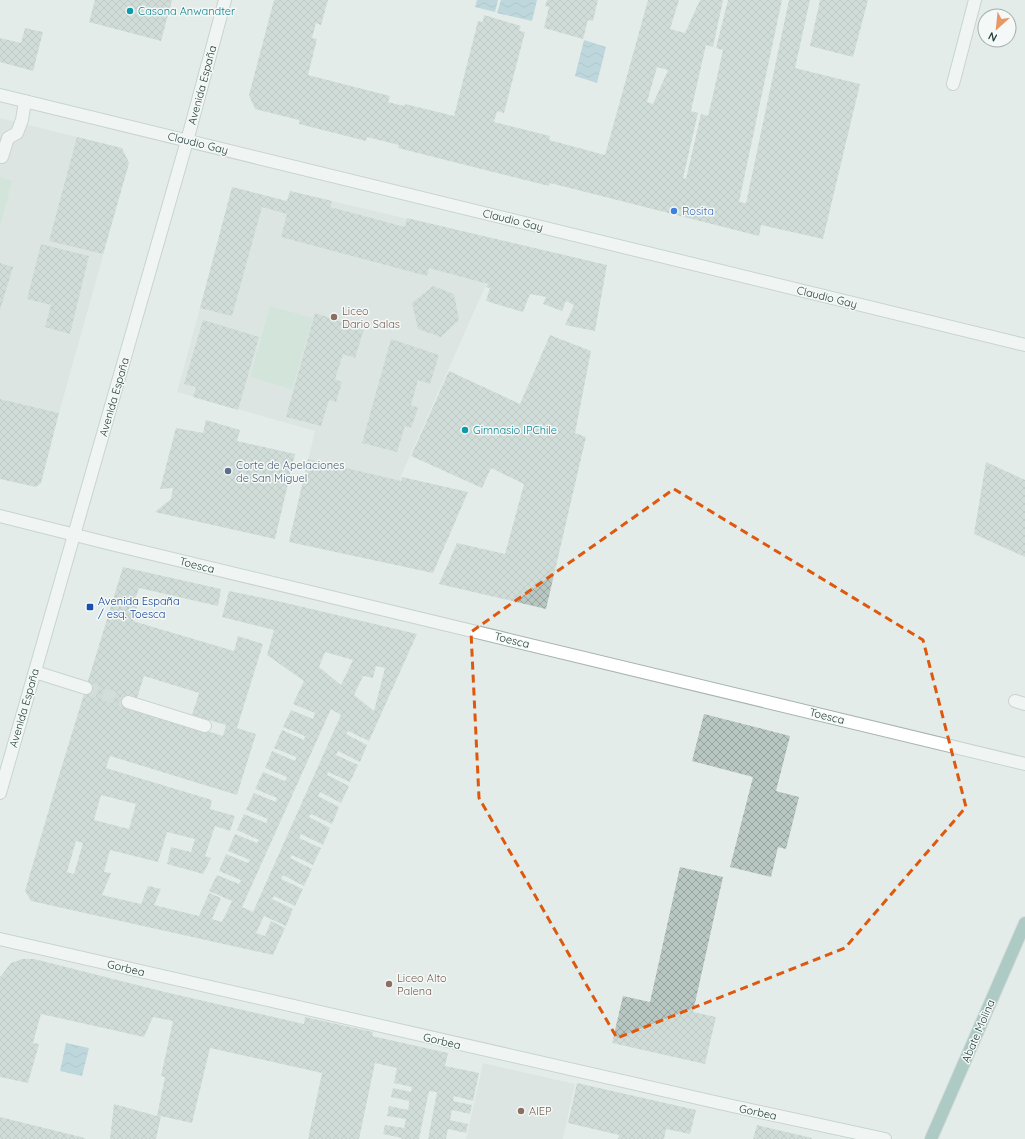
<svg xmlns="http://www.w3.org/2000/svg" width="1025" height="1139" viewBox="0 0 1025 1139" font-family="Quicksand,sans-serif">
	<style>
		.built { fill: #d2dcd9 }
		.green { fill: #bedcca }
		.water { fill: url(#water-waves) }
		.building { fill: url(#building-cross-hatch); fill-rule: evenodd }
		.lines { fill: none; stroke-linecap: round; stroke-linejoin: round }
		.minor-tunnel { stroke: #bec9c7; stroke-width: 12; stroke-dasharray: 12 6; stroke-linecap: butt }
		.minor-casing { stroke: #a7b4b1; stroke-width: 14 }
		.major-casing { stroke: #c2c9c8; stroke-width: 14 }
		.minor { stroke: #fff; stroke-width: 12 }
		.major { stroke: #6b9f98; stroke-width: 12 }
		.marked { fill: none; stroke: #de580e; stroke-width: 3; stroke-dasharray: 8 5; stroke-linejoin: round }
		.culture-dot { fill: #0f9aa8; stroke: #f4f9f7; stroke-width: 1.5 }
		.shop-dot { fill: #3f7fe0; stroke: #f4f9f7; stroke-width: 1.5 }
		.education-dot { fill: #8d6e63; stroke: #f4f9f7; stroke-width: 1.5 }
		.service-dot { fill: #5c6f8a; stroke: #f4f9f7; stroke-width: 1.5 }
		.transit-dot { fill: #1a4fb4; stroke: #f4f9f7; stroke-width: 1.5 }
		.labels { text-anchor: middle; stroke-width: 3; stroke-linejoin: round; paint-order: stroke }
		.culture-label { font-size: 11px; fill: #0d838f; stroke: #f4f9f7; text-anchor: start }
		.street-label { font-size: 11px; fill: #243d39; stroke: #f4f9f7 }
		.shop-label { font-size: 11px; fill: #366cbe; stroke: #f4f9f7; text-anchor: start }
		.education-label { font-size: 11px; fill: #785e54; stroke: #f4f9f7; text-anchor: start }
		.service-label { font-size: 11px; fill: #4e5e75; stroke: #f4f9f7; text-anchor: start }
		.transit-label { font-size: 11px; fill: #164399; stroke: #f4f9f7; text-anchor: start }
	</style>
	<defs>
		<pattern id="water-waves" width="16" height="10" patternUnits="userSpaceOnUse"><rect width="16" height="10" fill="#90bccd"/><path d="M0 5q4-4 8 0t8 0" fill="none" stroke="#759aa7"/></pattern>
		<pattern id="building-cross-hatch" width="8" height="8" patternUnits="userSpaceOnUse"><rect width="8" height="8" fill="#b9c7c3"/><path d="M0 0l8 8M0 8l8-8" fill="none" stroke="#96a39f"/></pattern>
	</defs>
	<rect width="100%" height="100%" fill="#e4ecea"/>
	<path class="built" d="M0,118L122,148L129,163L59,413L0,399Z
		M233,187L287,202L290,191L505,242L401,476L382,561L289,541L315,431L177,392Z
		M483,1063L575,1084L563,1139H466Z"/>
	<path class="green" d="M0,177L12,181L0,227Z
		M270,306L313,318L292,389L250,377Z"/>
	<path class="water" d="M477,0H498L495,12L475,7Z
		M501,0H537L532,21L497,13Z
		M584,40L606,47L597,83L575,76Z
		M66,1043L89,1048L82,1076L60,1071Z"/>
	<path class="building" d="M95,0H172L161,41L89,22Z
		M274,0H328L321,25L316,23L312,38L317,39L308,75L390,96L388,102L404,106L405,104L454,116L478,21L483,22L484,15L521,26L519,31L525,32L504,113L497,111L494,122L550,136L549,140L605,155L648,0H679L670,29L685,33L700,0H723L713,47L706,45L691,111L698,113L683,178L686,179L701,114L708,116L712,99L723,50L716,48L728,0H782L739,202L746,203L789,0H810L795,68L860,84L823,239L761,225L759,236L550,183L549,186L398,148L399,145L367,137L366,141L299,124V120L255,109L249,95ZM657,67L668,70L653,104L647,102Z
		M547,0H598L593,21L588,20L583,39L544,28L549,7L545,6Z
		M820,0H868L853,57L810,46Z
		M25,28L43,32L33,71L0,62V38L21,43Z
		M77,137L122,148L129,163L103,254L49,241Z
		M232,187L287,201L290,191L332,201L330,207L405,227L407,218L607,265L595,331L565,325L574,305L566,301L562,311L543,304L546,297L530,294L523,312L486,301L490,288L486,287L488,284L429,268L427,276L281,237L287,214L262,207L232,316L200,308Z
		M41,244L89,256L70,334L45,327L51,305L27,299Z
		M0,263L13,267L0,310Z
		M433,286L454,294L459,320L441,337L418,329L412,303Z
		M315,313L364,329L355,358L343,354L335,379L342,382L336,402L329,400L321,426L286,417Z
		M203,320L259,337L238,410L193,397L196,387L184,384Z
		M550,335L591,351L575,433L586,437L546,609L439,584L457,543L505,554L524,484L491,468L482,488L411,456L449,371L520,404Z
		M391,339L439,355L430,384L418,380L411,405L418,408L411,428L405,426L397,452L362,443Z
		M0,399L59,413L41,483L36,487L0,479Z
		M206,420L240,430L237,441L295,454L275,539L155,512L171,499L173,488L160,489L176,428L203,433Z
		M308,459L401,481L402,477L468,492L433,573L289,542Z
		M986,462L1025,480V557L974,534Z
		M123,567L221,589L218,606L139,588L134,603L138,604L133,621L234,651L238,636L263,644L237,728L256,734L237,795L110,756L106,768L212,800L210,809L235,816L230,831L215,826L205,856L211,858L203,874L167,864L171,847L191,852L195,839L167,832L158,862L110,850L104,872L111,873L102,895L141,904L148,886L161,889L154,905L199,916L209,893L221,898L212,919L222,922L232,901L209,891L217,875L239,884L241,880L219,871L226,854L248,863L250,860L228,851L235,834L257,843L259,840L237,830L244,814L266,823L268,819L246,810L254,793L276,802L277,798L255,789L263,772L285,781L287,777L265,768L272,751L295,761L296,759V757L274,748L282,730L304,740L305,736L283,727L291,710L313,719L315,713L293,704L304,681L267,655L274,630L222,617L229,591L282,602L417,634L369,741L348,731L346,734L367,745L360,762L338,751L336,755L358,765L350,782L328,772L327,775L349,786L341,803L320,792L318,796L339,807L332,824L311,814L309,817L330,828L323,845L301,834L299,838L321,848L313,865L292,855L290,858L312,869L304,886L283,875L281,879L303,889L295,906L274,896L272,899L293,909L286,926L264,916L256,933L265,936L271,921L285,928L273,955L31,901L25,891L57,782ZM325,652L353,660L341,685L319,667ZM376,666L385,668L374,711L354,695L363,676L373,678ZM144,676L199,693L192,715L226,725L223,736L127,706L130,695L137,698ZM331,709L341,715L253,912L242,907ZM101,795L136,804L129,829L94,820ZM76,841L83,843L74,874L67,872Z
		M704,714L790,736L776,791L799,797L786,849L778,847L771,877L730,867L753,777L692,761Z
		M680,867L723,877L693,1012L716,1017L705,1064L612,1043L623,996L650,1002Z
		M22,959H34L165,992L304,1024L305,1017L373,1032L372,1036L448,1053L445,1066L479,1073L473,1101L454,1096L453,1101L472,1105L470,1114L452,1110L450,1120L468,1124L466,1133L448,1129L446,1139H428L437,1092L429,1091L419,1139H401L402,1138L383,1134L385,1125L404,1128L406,1119L387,1116L389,1106L408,1110L409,1105V1101L391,1097L393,1088L411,1092L412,1087L394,1083L397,1068L375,1063L359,1139H308L322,1073L210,1048L192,1123L161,1116L156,1139H110L114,1104L157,1116L165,1077L161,1076L173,1021L153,1017L144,1037L41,1014L33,1043L39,1044L28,1083L0,1077V977L11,963Z
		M577,1083L696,1110L690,1134L666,1129L664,1139H618L619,1135L568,1123Z
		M0,1117L85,1138V1139H0Z
		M757,1125L812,1138V1139H753Z"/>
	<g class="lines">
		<path class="minor-tunnel" d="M86,688L128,702"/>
		<g class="minor-casing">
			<path id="minor" d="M953,84L975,0
				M0,95L1025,345
				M2,157L8,138L17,133L22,120L25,101
				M0,516L115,545L1025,764
				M35,672L86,688
				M1015,701L1025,704
				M128,702L205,726
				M0,793L187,141L225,0
				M0,939L728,1105L885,1139"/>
		</g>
		<g class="major-casing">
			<path id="major" d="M931,1139L1025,923"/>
		</g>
		<use href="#minor" class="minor"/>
		<use href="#major" class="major"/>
	</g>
	<path d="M0 0H1025V1139H0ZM674,489L923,640L966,807L845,948L617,1038L479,798L471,632Z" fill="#e4ecea" fill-opacity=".55" fill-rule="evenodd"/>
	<path class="marked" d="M674,489L923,640L966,807L845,948L617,1038L479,798L471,632Z"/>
	<g class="culture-dot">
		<circle cx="130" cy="11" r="4"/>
		<circle cx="465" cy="430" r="4"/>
	</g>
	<circle class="shop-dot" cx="674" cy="211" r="4"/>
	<g class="education-dot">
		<circle cx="334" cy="317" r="4"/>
		<circle cx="389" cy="984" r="4"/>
		<circle cx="521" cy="1111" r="4"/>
	</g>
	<circle class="service-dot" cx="228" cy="471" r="4"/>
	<rect class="transit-dot" x="86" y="603" width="8" height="8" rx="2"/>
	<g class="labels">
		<g class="culture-label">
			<text x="138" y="15">Casona Anwandter</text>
			<text x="473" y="434">Gimnasio IPChile</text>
		</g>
		<g class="street-label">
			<text transform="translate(202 85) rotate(-75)" y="4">Avenida España</text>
			<text transform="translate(198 143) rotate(14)" y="4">Claudio Gay</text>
			<text transform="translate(513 220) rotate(14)" y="4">Claudio Gay</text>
			<text transform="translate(827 297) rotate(14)" y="4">Claudio Gay</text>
			<text transform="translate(114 397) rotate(-74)" y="4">Avenida España</text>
			<text transform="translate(197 565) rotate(14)" y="4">Toesca</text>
			<text transform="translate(512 640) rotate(14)" y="4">Toesca</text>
			<text transform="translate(24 708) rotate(-74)" y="4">Avenida España</text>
			<text transform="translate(827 716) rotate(14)" y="4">Toesca</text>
			<text transform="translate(126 968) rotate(13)" y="4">Gorbea</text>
			<text transform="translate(978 1031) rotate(-67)" y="4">Abate Molina</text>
			<text transform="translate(442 1041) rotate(13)" y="4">Gorbea</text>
			<text transform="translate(758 1112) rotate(12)" y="4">Gorbea</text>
		</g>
		<g class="shop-label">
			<text x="682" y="215">Rosita</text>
		</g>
		<g class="education-label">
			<text x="342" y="315">Liceo<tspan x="342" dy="13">Dario Salas</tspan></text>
			<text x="397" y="982">Liceo Alto<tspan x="397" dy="13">Palena</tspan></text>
			<text x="529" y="1115">AIEP</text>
		</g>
		<g class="service-label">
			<text x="236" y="469">Corte de Apelaciones<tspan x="236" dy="13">de San Miguel</tspan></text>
		</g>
		<g class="transit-label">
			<text x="98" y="605">Avenida España<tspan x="98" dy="13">/ esq. Toesca</tspan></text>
		</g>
	</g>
	<g transform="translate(997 28) rotate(207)"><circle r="19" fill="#f4f9f7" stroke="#a1aeab"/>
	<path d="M0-3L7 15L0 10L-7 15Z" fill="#e89766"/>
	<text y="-6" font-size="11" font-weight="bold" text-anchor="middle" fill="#243d39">N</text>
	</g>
</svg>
